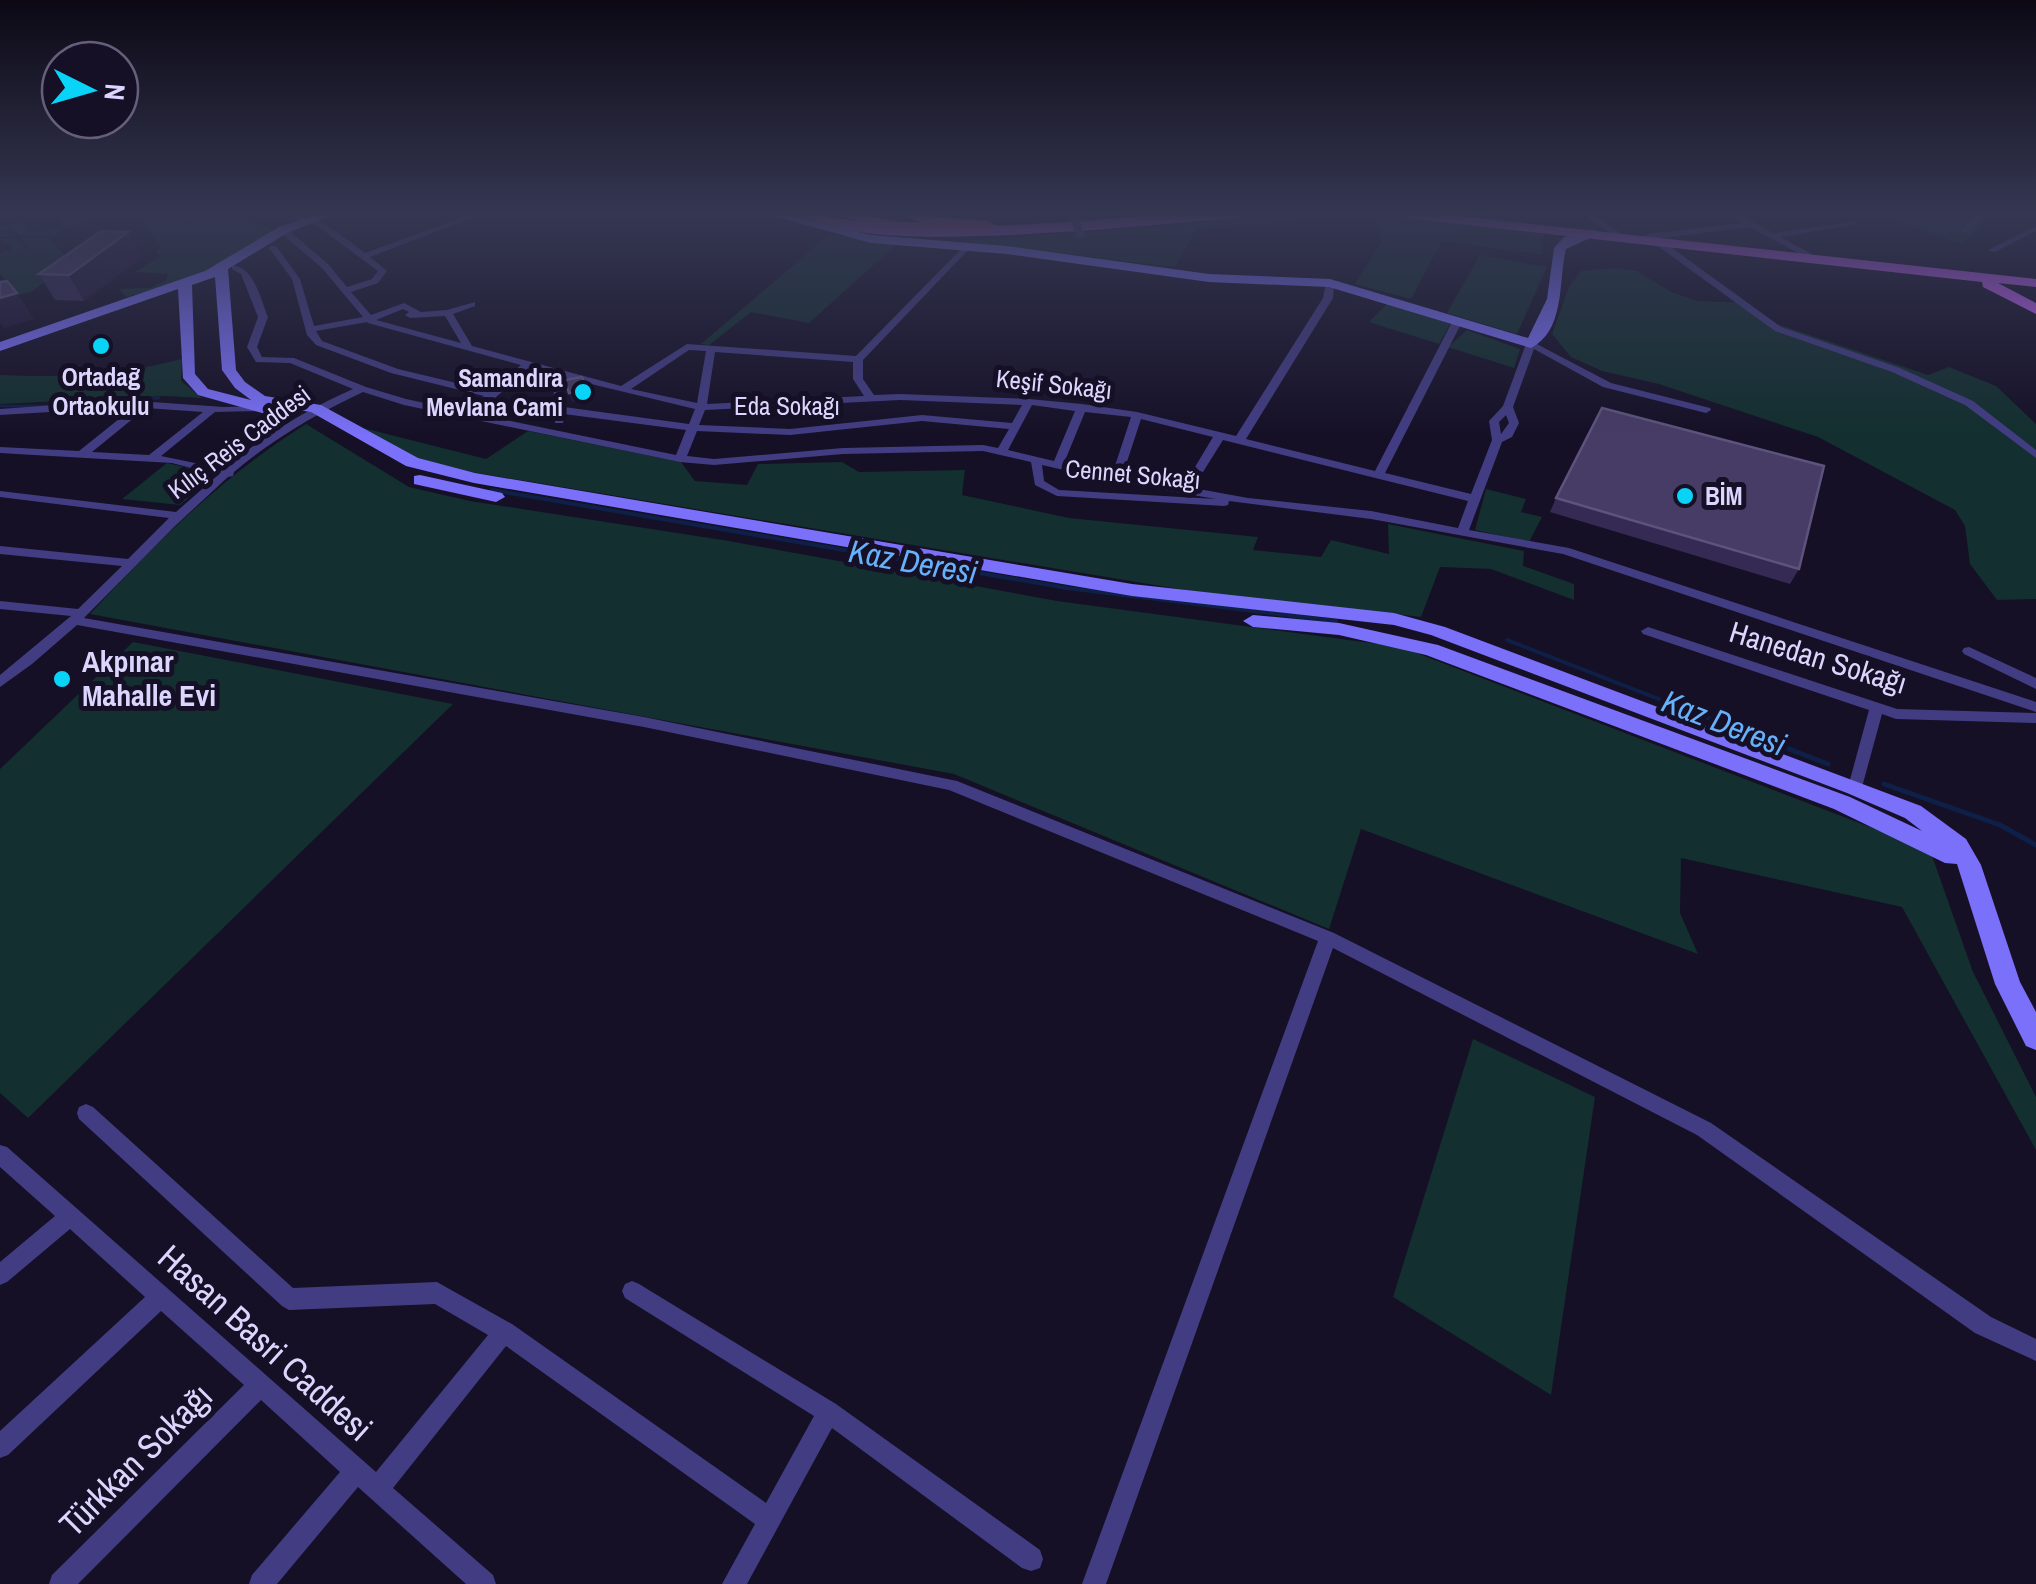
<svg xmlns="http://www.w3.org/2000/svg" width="2036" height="1584" viewBox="0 0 2036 1584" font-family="'Archivo Narrow',sans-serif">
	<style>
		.green { fill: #132f2f }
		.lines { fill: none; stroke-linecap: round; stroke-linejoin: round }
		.stream-far2 { stroke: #0e2047; stroke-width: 2.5 }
		.stream-far1 { stroke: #0e2047; stroke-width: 4 }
		.stream { stroke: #0e2047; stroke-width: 5 }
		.minor { fill: #423d83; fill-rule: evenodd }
		.secondary { fill: #7a70fa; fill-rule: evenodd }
		.primary { fill: #c861fa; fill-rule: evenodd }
		.trunk { fill: #e05bcb; fill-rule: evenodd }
		.motorway { fill: #f9559c; fill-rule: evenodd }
		.pedestrian-bridge { stroke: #423d83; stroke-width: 8 }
		.wall { fill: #342a53 }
		.shaded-wall { fill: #201839 }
		.building { fill: #463c65; stroke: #5d547d; stroke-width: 2.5 }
		.poi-dot { fill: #09d4f7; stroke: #151026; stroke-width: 4 }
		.labels { text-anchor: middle; stroke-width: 10; stroke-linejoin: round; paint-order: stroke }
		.far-poi-label { font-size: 25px; font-weight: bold; fill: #dcd6fe; stroke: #151026 }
		.far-street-label { font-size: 25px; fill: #dcd6fe; stroke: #151026 }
		.street-label { font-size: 30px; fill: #dcd6fe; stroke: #151026 }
		.poi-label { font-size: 30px; font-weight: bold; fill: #dcd6fe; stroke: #151026; text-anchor: start }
		.water-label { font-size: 32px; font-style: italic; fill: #67b0fa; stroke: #151026 }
		.near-street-label { font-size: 35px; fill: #dcd6fe; stroke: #151026 }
	</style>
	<rect width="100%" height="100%" fill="#151026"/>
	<path class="green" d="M57,214L110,216L63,228L55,236H19L10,226L6,232L16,236L0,237V226L53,215L23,223L32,233L65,226Z
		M138,214H238L241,220L275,230L196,276L127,297L119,289L150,288L166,281L168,274L135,272L162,255L156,254L160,248Z
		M1270,214H1383L1543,231V255L1442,241L1411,299L1355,284L1382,240L1372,216L1196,229L1175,267L961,241L1157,227Z
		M1875,214H1995L1962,244Z
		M829,235L897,244L809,323L751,312L709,345L701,344Z
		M17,238L30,253L21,238H50L71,263L31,292L18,295L0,274V253L13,248L0,239Z
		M1480,255L1547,267L1517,334L1447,313Z
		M1615,268L1637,271L1671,292L1697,301L1747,303L1774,323L1928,375L1949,367L1996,386L2036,424V599L1997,600L1970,564L1965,526L1955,510L1818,437L1659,384L1602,371L1571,357L1552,334L1569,287L1581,271Z
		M1388,303L1450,324L1439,344L1369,322Z
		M1467,330L1520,349L1514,368L1448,347Z
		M182,359L181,381L202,398L165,396L0,404V375C63,378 121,375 182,359Z
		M306,424L409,487L470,501L729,541L1057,601L1401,647L1930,850L1973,972L2036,1097V1150L1902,907L1681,858L1680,913L1698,954L1361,829L1329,929L954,774L90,614C158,541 221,477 306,424Z
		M363,428L486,459L528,431L681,462L695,481L747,485L758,464L842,462L859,472L965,470L962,495L1069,518L1258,537L1253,550L1321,557L1331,540L1389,554L1388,524L1524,551L1523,566L1574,584V600L1491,569L1440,567L1421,617L1209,594L429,465Z
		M167,463L203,471L209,481L180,505L122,499Z
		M1486,489L1526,499L1521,512L1542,517L1529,542L1475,530Z
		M133,642L453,704L28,1118L0,1093V769Z
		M1473,1039L1595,1097L1551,1395L1393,1297Z"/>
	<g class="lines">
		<path class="stream-far2" d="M123,401L159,398
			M0,406H47"/>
		<path class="stream-far1" d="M492,490L1067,588L1336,621
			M1507,640L1700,715"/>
		<path class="stream" d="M1694,712L1828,764
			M1884,784L2000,825L2036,845"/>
		<path class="minor" d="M192,214H207L183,220L179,218Z
			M284,214C317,213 339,234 365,253L471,214H482L370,257L387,271L378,283L351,292L371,315L404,303L421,312L447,310L475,302V306L453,314L472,346L621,386L687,344L856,356L967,243L971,246L970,248L863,360V379L874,395L900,394L1029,399L1082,404L1137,412L1236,436L1323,298L1326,283L1330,280L1334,283L1333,298L1246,439L1375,471L1453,320L1458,317L1463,320L1385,473L1471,494L1492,440L1489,421L1503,406L1526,344L1531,341L1611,383L1710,408L1711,410L1706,413L1603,387L1534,349L1513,407L1519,423L1512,437L1502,442L1469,530L1569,548L2036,702V712L1563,554L1371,519L1229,501L1228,505L1224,506L1057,496L1035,485L1031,462L983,451L843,454L714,465L680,462L404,405L363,392C316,414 273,439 234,472L233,476L228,477L175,526L84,618L644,717L957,781L1334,933L1711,1123L1991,1317L2036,1339V1361L1975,1333L1697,1135L1333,948L1106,1584H1082L1318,941L949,790L644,727L77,625L32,664L0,687V675L71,616L0,609V601L78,609L122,566L0,554V546L128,559L169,518L0,497V491L176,512L218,475L172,463L0,453V447L79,451L134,407L0,415V409L123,400L224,407L262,406V410L258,411L215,412L161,456L224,469C263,436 306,410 353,389L290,363L256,362L247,347L258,317L241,274L232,269V265C255,268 260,298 268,317L257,347L262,357L294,358L366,387L406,399L466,412L484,396L391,373L316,345L307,335L292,279L269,248L270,246H276L300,279L314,326L363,317L322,268L280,232V228H286L328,264L347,287L372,279L378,271L316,225ZM403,309L409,312L405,315L410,318L445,316L461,343L376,320ZM367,322L368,323L521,365L490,391L398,369L322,341L316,331ZM689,350L706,351L697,403L631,389ZM715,352L853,362V379L864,396L707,404ZM530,368L553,374L555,423H563L564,414L686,430L676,455L476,414ZM562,377L695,409L689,424L564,407ZM900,400L1022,405L1012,423L922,415L790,429L699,425L705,410ZM1032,405L1075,411L1054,461L1008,450ZM146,408L203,412L149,455L92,452ZM1085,412L1131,417L1112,475L1064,463ZM1506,415L1509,423L1501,434L1499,422ZM1141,419L1213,437L1183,487L1122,477ZM922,421L1009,429L998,448L983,445L843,448L714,459L687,456L697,431L790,435ZM1223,440L1468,501L1458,528L1371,511L1248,498L1193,488ZM1042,465L1116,482L1216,499L1059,490L1044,481Z
			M1582,214H1591L1622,234L1615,236Z
			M1729,214H1739L1773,233L1852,222L1856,224L1780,237L1810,253V257L1807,258L1750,227L1647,240L1643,237L1647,234L1743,223Z
			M1978,214H1987L1968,232H1962V228Z
			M2036,226V231L1995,252L1988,250Z
			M1655,240H1661L1781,327L1900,368L1973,401L2036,450V458L1965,405L1892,372L1775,331L1655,244Z
			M1648,627L1897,709L2036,713V723L1896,719L1882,714L1862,787L1855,793L1848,787L1869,710L1643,634L1641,631Z
			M1969,647L2036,678V689L1964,654L1962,651L1964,648Z
			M86,1104L93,1107L293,1288L437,1282L444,1286L512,1324L766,1503L814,1416L625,1298L622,1291L625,1284L632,1281L639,1284L836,1404L1040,1550L1043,1559L1040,1568L1031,1571L1022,1568L832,1428L747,1584H722L755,1524L506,1346L393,1488L493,1575L496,1584H466L358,1487L277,1584H249L252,1575L340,1472L261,1400L78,1584H49L52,1575L244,1385L161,1311L8,1455L0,1458V1431L145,1297L70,1229L7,1282L0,1285V1262L55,1216L0,1167V1145L7,1147L376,1472L488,1335L435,1304L289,1310L282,1306L79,1119L77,1113L79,1107Z"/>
		<path class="secondary" d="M317,214H334L287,233L228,269L236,370L245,382L265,396L321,405L418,458L475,473L1132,584L1394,613L1445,627L1921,806L1966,839L1981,865L2020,982L2036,1012V1050L2026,1046L1995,984L1957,864L1945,863L1834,809L1426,655L1339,635L1253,627L1243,621L1253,615L1339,623L1438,645L1850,797L1922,831L1905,818L1847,793L1431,635L1394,625L1132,596L474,483L406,466L311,412L272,406V412L266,414L198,395L183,378L178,289L0,351V342L205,271L279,227ZM215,277L222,370L235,388L251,400L208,389L195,374L192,285Z
			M767,214H787L871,235L1007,246L1209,274L1330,279L1528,338L1547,299L1554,248L1564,237L1593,230L1599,234L1566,249C1558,280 1566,330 1531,348L1329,287L1209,282L1007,254L871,243Z
			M420,475L502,493L505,497L496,502L414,484V476Z"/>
		<path class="primary" d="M1178,214H1246L1239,218C1165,223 879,255 828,222L835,218C949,236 1064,221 1178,214Z
			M1397,214H1440L2036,279V287L1998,283L2036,303V314L1983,287L1982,282L1404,218Z"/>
		<path class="trunk" d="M829,214H857L900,222L978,223L985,227L978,231L900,230Z"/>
		<path class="motorway" d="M793,214H819L842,222L835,226Z
			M898,214L988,221L996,226L988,231L931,226Z"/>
		<path class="pedestrian-bridge" d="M1073,215L1080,234"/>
	</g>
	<path class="wall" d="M128,232L142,257L84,301L55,300L39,274Z
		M1556,498L1799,569L1790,584L1550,512Z"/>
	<path class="shaded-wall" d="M128,232L142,257L84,301L69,275Z
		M17,293L34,319L4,328L0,322V298Z
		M587,390L590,399L572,402L569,393Z"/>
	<path class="building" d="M101,231L128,232L69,275L39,274Z
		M7,281L17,293L0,298V282Z
		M582,377L587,390L569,393L565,380Z
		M1602,408L1824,466L1799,569L1556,498Z"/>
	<linearGradient id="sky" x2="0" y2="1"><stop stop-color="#0c0915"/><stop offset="0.49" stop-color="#353752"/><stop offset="1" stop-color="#353752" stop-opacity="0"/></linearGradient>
	<rect width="2036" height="436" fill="url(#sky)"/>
	<g class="poi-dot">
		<circle cx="101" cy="346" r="10"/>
		<circle cx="583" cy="392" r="10"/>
		<circle cx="1685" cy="496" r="10"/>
		<circle cx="62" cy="679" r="10"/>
	</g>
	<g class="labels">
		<g class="far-poi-label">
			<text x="101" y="386">Ortadağ<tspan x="101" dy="29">Ortaokulu</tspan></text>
			<text x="563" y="387" text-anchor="end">Samandıra<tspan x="563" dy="29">Mevlana Cami</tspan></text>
			<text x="1705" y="505" text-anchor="start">BİM</text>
		</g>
		<g class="far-street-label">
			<text transform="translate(1054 384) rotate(6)" y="9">Keşif Sokağı</text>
			<text x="787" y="415">Eda Sokağı</text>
			<text transform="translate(239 442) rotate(-37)" y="9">Kılıç Reis Caddesi</text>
			<text transform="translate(1133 474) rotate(5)" y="9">Cennet Sokağı</text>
		</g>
		<g class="street-label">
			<text transform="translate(1818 658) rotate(17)" y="10">Hanedan Sokağı</text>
		</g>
		<g class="poi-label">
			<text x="82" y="672">Akpınar<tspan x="82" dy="34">Mahalle Evi</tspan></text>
		</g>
		<g class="water-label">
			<text transform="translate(913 562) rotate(10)" y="11">Kaz Deresi</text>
			<text transform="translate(1724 723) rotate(21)" y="11">Kaz Deresi</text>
		</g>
		<g class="near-street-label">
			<text transform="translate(265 1343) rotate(42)" y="12">Hasan Basri Caddesi</text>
			<text transform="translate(136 1460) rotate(-45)" y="12">Türkkan Sokağı</text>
		</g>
	</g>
	<g transform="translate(90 90) rotate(95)"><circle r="48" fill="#151026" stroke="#655f7c" stroke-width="2.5"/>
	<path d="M0-8L18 38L0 25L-18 38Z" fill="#09d4f7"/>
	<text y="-15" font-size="28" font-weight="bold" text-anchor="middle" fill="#dcd6fe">N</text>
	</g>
</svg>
